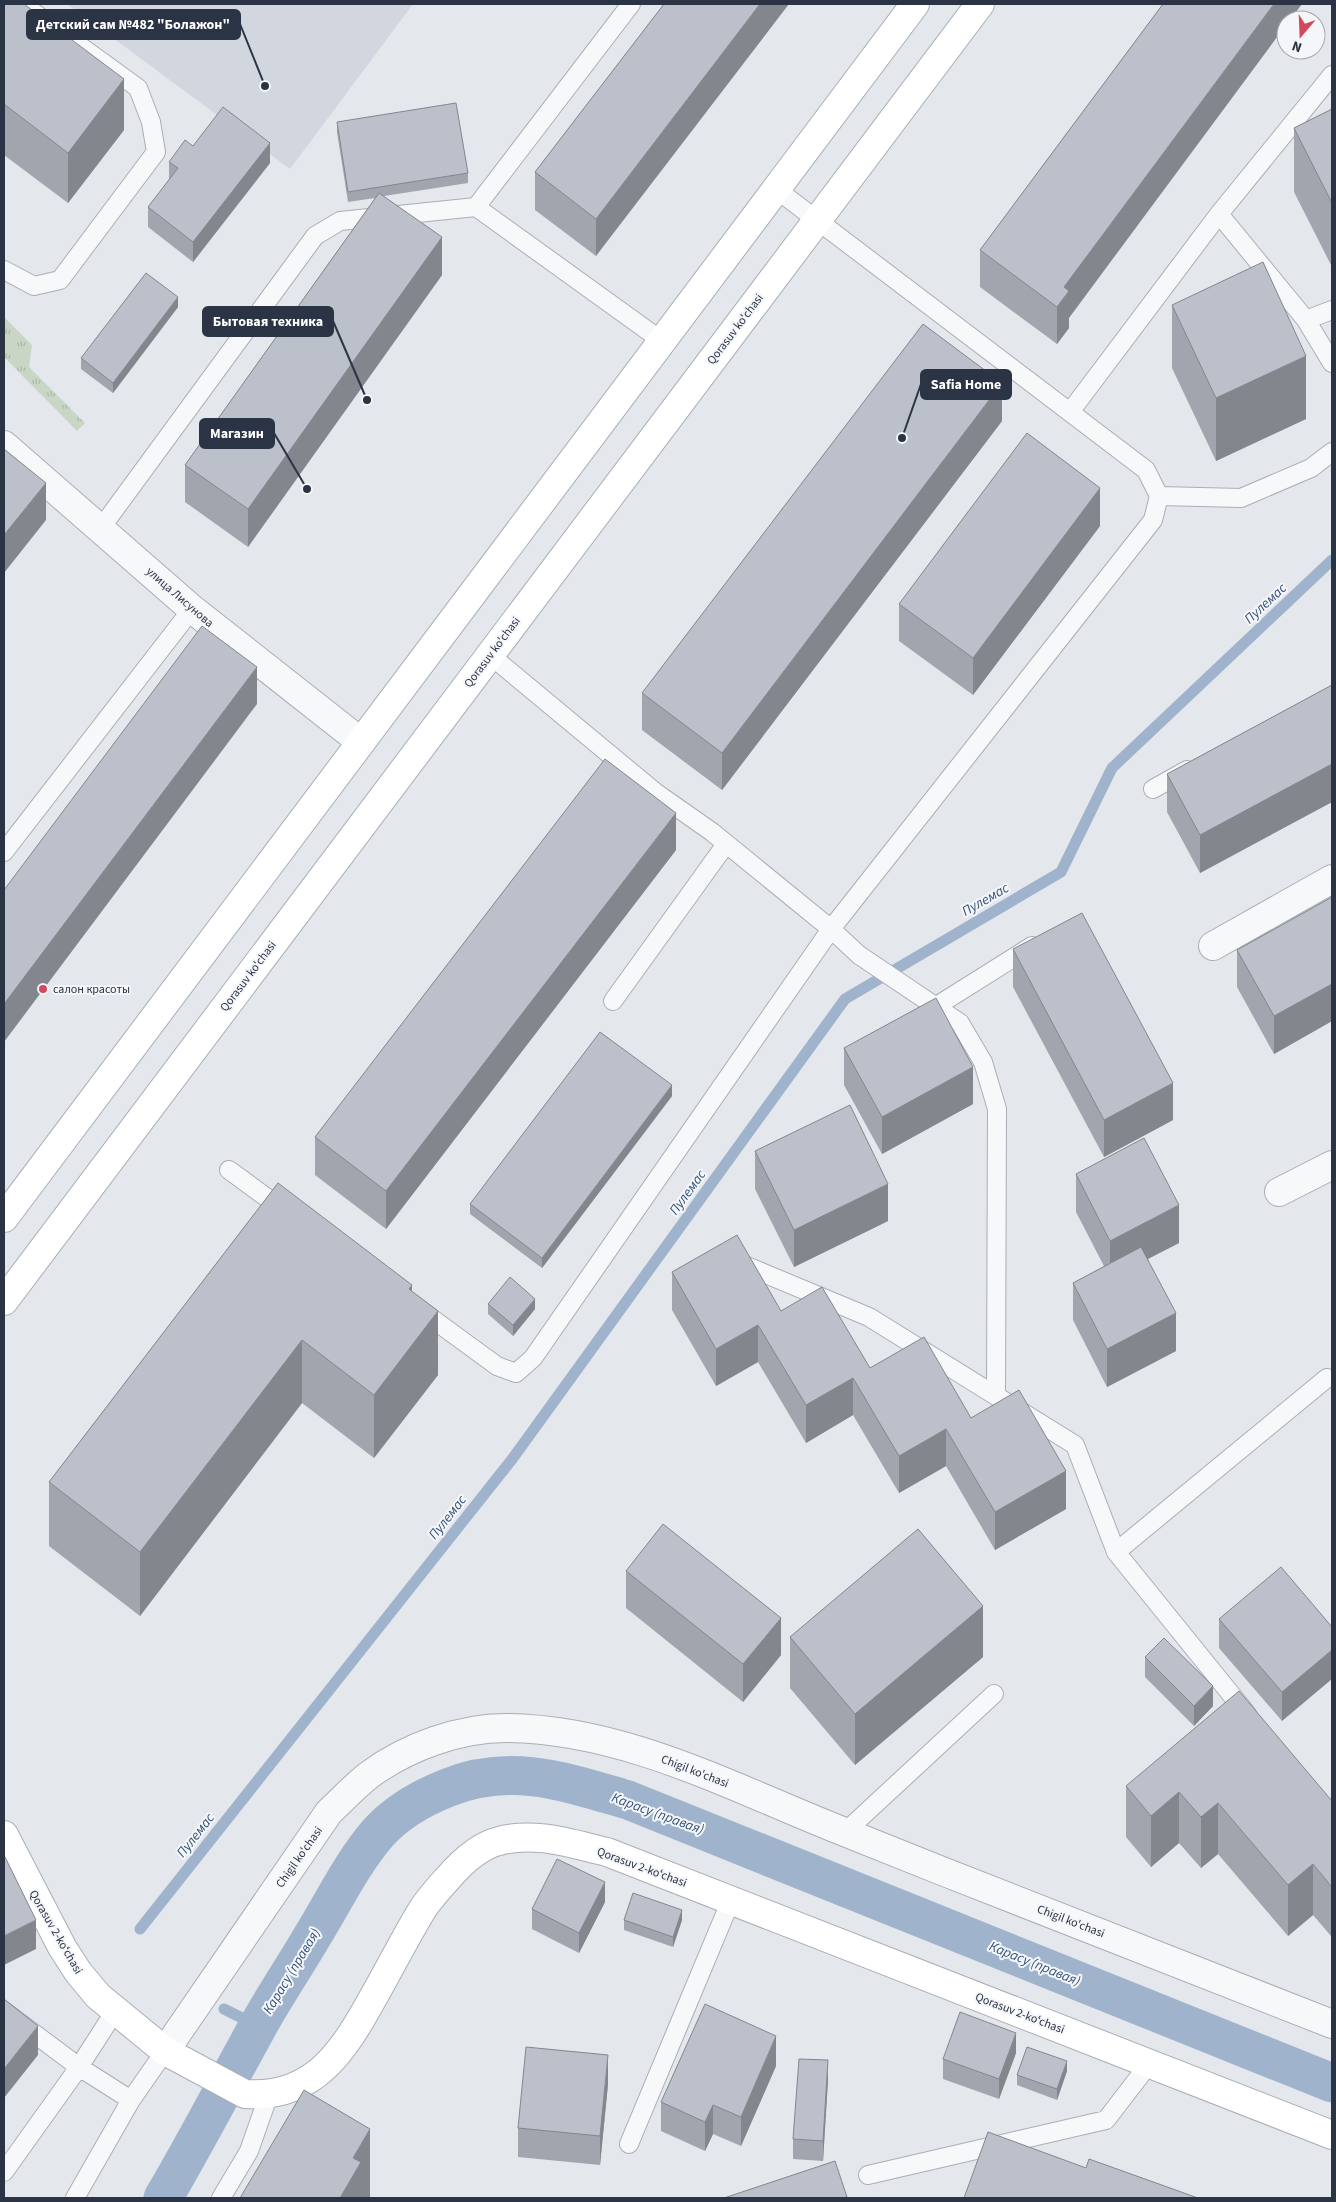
<svg xmlns="http://www.w3.org/2000/svg" width="1336" height="2202" viewBox="0 0 1336 2202" font-family="'Source Sans 3',sans-serif">
	<style>
		.built { fill: #d2d6de }
		.grass { fill: url(#grass-tufts) }
		.lines { fill: none; stroke-linecap: round; stroke-linejoin: round }
		.stream { stroke: #9fb4cc; stroke-width: 11 }
		.canal { stroke: #9fb4cc; stroke-width: 39 }
		.lane-casing { stroke: #a9aeb7; stroke-width: 20 }
		.street-casing { stroke: #a9aeb7; stroke-width: 30 }
		.secondary-casing { stroke: #a9aeb7; stroke-width: 30 }
		.lane { stroke: #f7f8fa; stroke-width: 18 }
		.street { stroke: #f7f8fa; stroke-width: 28 }
		.secondary { stroke: #fff; stroke-width: 28 }
		.wall { fill: #a1a5ae }
		.shaded-wall { fill: #83868d }
		.building { fill: #bbc0ca; stroke: #83868d }
		.poi-dot { fill: #d1495b; stroke: #f4f6f9; stroke-width: 2 }
		.labels { text-anchor: middle; stroke-width: 4; stroke-linejoin: round; paint-order: stroke }
		.street-label { font-size: 12px; fill: #2b3445; stroke: #f4f6f9 }
		.poi-label { font-size: 12px; fill: #2b3445; stroke: #f4f6f9; text-anchor: start }
		.water-label { font-size: 14px; font-style: italic; fill: #34527a; stroke: #f4f6f9 }
		.leader { fill: none; stroke: #2b3445; stroke-width: 2 }
		.callout-dot { fill: #2b3445; stroke: #f4f6f9; stroke-width: 2 }
		.callout { fill: #2b3445; stroke: #2b3445; stroke-width: 2 }
		.callout-label { font-size: 14px; text-anchor: middle; font-weight: bold; fill: #fff }
	</style>
	<defs>
		<pattern id="grass-tufts" width="24" height="20" patternUnits="userSpaceOnUse" patternTransform="scale(1.25)"><rect width="24" height="20" fill="#c9d6c5"/><path d="M3 7l-1-3M5 7V3M7 7l1-3M15 17l-1-3M17 17v-4M19 17l1-3" fill="none" stroke="#adb8ab"/></pattern>
	</defs>
	<rect width="100%" height="100%" fill="#e4e7ec"/>
	<path class="built" d="M67,4H413L290,169Z"/>
	<path class="grass" d="M4,317L32,345L29,367L85,423L77,431L4,357Z"/>
	<g class="lines">
		<path class="stream" d="M140,1929L513,1458L845,999L1061,872L1112,768L1332,560
			M224,2009L258,2026"/>
		<path class="canal" d="M163,2198C196,2142 226,2084 258,2026C275,1995 295,1966 313,1935C334,1901 352,1863 378,1833C396,1813 422,1798 447,1788C511,1762 566,1782 628,1800L1332,2083"/>
		<g class="lane-casing">
			<path id="lane" d="M631,4L476,207L662,341
				M776,189L1146,470L1159,496L1153,520L831,929L859,955L960,1023L983,1062L997,1109L996,1396
				M1219,214L1306,320L1332,363
				M4,270L34,286L60,280L156,152L151,122L138,88L22,4
				M1306,320L1332,310
				M1070,412L1219,214L1332,75
				M1159,496L1241,498L1311,468L1332,452
				M101,528L315,236L340,221L476,207
				M1153,789L1187,770
				M4,852L192,609
				M613,1001L726,844
				M935,1007L1032,946
				M229,1170L285,1211
				M737,1262L869,1317L1075,1445L1116,1552L1247,1714
				M419,1309L497,1366L516,1373L533,1358L831,929L712,832L655,792L490,655
				M1116,1552L1327,1378
				M844,1833L994,1694
				M4,2011L79,2067L131,2100
				M629,2144L731,1900
				M4,2172L79,2067L115,2011
				M868,2175L1106,2120L1149,2064
				M75,2198L131,2100L165,2051
				M221,2198L249,2151L269,2094"/>
		</g>
		<g class="street-casing">
			<path id="street" d="M4,445L192,609L361,742
				M1213,946L1332,879
				M1279,1192L1332,1165
				M165,2051L329,1812C342,1800 355,1786 369,1775C407,1747 459,1728 506,1728C627,1729 737,1790 847,1833C1008,1898 1170,1960 1332,2024"/>
		</g>
		<g class="secondary-casing">
			<path id="secondary" d="M4,1218L915,4
				M4,1301L980,4
				M4,1835L62,1947L78,1972L98,1996L165,2051L245,2094C315,2099 344,2050 374,1996C390,1968 405,1938 422,1910C429,1899 439,1888 448,1878C461,1863 479,1846 499,1841C535,1831 572,1844 607,1852L1332,2135"/>
		</g>
		<use href="#lane" class="lane"/>
		<use href="#street" class="street"/>
		<use href="#secondary" class="secondary"/>
	</g>
	<path class="wall" d="M4,4L124,130L68,203L4,155Z
		M664,4L596,256L535,210V172Z
		M1163,4L1069,318V328L1057,344L980,287V250Z
		M1332,109V267L1294,192V128Z
		M337,122L468,173V183L384,196L442,275L248,547L185,502V465L375,198L348,202L337,132Z
		M193,146L270,163L193,262L148,227V207L169,180V162Z
		M1172,305L1306,419L1216,461L1172,368Z
		M178,307L113,393L81,369V358Z
		M1002,421L722,790L642,730V693Z
		M1100,526L973,695L899,641V604Z
		M1332,685V802L1200,873L1167,812V774Z
		M676,850L386,1229L315,1175V1137Z
		M1332,897V1021L1274,1054L1237,987V950Z
		M1013,949L1173,1120L1104,1157L1013,987Z
		M844,1048L973,1104L882,1154L844,1085Z
		M672,1096L542,1268L470,1214V1204Z
		M755,1151L888,1221L794,1267L755,1189Z
		M1076,1174L1179,1243L1148,1259L1176,1351L1107,1387L1073,1320V1283L1104,1266L1076,1212Z
		M278,1183L412,1292L438,1375L374,1458L302,1403L140,1616L49,1546V1482Z
		M672,1272L781,1311L870,1368L971,1418L1066,1509L995,1550L946,1466L899,1493L853,1415L806,1443L758,1362L716,1386L672,1310Z
		M488,1304L535,1309L513,1336L488,1314Z
		M626,1571L781,1655L743,1702L626,1608Z
		M1219,1619L1332,1627L1282,1721L1219,1648Z
		M790,1637L983,1657L855,1765L790,1688Z
		M1145,1657L1213,1706L1194,1726L1145,1677Z
		M1126,1786L1332,1801L1331,1936L1313,1915L1288,1936L1218,1854L1201,1868L1179,1843L1151,1867L1126,1837Z
		M605,1902L579,1953L532,1929V1909Z
		M624,1920H682L673,1947L624,1930Z
		M1016,2053L999,2099L943,2079V2059Z
		M776,2066L741,2146L713,2134L705,2151L661,2131V2102Z
		M1067,2071L1057,2100L1017,2085V2075Z
		M828,2080L823,2161L793,2159V2139Z
		M608,2084L600,2165L518,2157V2128Z"/>
	<path class="shaded-wall" d="M760,4H789L596,256V219Z
		M1274,4H1302L1290,20H1286V25L1069,318V328L1057,344V307L1064,287Z
		M124,79V130L68,203V153Z
		M270,143V163L193,262V242Z
		M442,237V275L248,547V509Z
		M178,297V307L113,393V383Z
		M1306,356V419L1216,461V398Z
		M1002,383V421L722,790V753Z
		M46,483V520L4,573V535Z
		M1100,488V526L973,695V658Z
		M257,667V704L4,1042V1004Z
		M1332,764V802L1200,873V835Z
		M676,813V850L386,1229V1191Z
		M1332,984V1021L1274,1054V1016Z
		M973,1067V1104L882,1154V1117Z
		M1173,1083V1120L1104,1157V1120Z
		M672,1085V1096L542,1268V1258Z
		M888,1184V1221L794,1267V1230Z
		M1179,1205V1243L1110,1278V1241Z
		M412,1285V1344L438,1311V1375L374,1458V1395L409,1289Z
		M535,1299V1309L513,1336V1325Z
		M1176,1313V1351L1107,1387V1349Z
		M758,1325V1362L716,1386V1349Z
		M302,1340V1403L140,1616V1552Z
		M853,1378V1415L806,1443V1405Z
		M946,1429V1466L899,1493V1456Z
		M1066,1471V1509L995,1550V1512Z
		M983,1606V1657L855,1765V1714Z
		M781,1618V1655L743,1702V1664Z
		M1332,1650V1679L1282,1721V1692Z
		M1213,1686V1706L1194,1726V1706Z
		M1179,1792V1843L1151,1867V1816Z
		M1218,1803V1854L1201,1868V1817Z
		M1313,1864V1915L1288,1936V1885Z
		M605,1882V1902L579,1953V1933Z
		M1332,1885V1936H1331V1886Z
		M682,1910V1920L673,1947V1937Z
		M36,1920V1949L4,1965V1936Z
		M38,2026V2055L4,2098V2069Z
		M1016,2033V2053L999,2099V2079Z
		M776,2036V2066L741,2146V2117Z
		M608,2055V2084L600,2165V2136Z
		M828,2060V2080L823,2161V2141Z
		M1067,2061V2071L1057,2100V2089Z
		M713,2105V2134L705,2151V2122Z
		M370,2129V2198H340L353,2158Z"/>
	<path class="building" d="M4,4H24L124,79L68,153L4,104Z
		M664,4H760L596,219L535,172Z
		M1163,4H1274L1064,287L1069,291L1057,307L980,250Z
		M456,103L468,173L348,192L337,122Z
		M223,107L270,143L193,242L148,207L178,168L169,162L185,140L193,146Z
		M1332,109V203L1294,128Z
		M379,193L442,237L248,509L185,465Z
		M1263,262L1306,356L1216,398L1172,305Z
		M146,273L178,297L113,383L81,358Z
		M923,324L1002,383L722,753L642,693Z
		M1027,433L1100,488L973,658L899,604Z
		M4,449L46,483L4,535Z
		M202,626L257,667L4,1004V890Z
		M1332,685V764L1200,835L1167,774Z
		M605,759L676,813L386,1191L315,1137Z
		M1332,897V984L1274,1016L1237,950Z
		M1082,913L1173,1083L1104,1120L1013,949Z
		M936,998L973,1067L882,1117L844,1048Z
		M600,1032L672,1085L542,1258L470,1204Z
		M850,1105L888,1184L794,1230L755,1151Z
		M1144,1138L1179,1205L1110,1241L1076,1174Z
		M278,1183L412,1285L409,1289L438,1311L374,1395L302,1340L140,1552L49,1482Z
		M737,1235L781,1311L822,1287L870,1368L924,1337L971,1418L1019,1390L1066,1471L995,1512L946,1429L899,1456L853,1378L806,1405L758,1325L716,1349L672,1272Z
		M1141,1247L1176,1313L1107,1349L1073,1283Z
		M510,1277L535,1299L513,1325L488,1304Z
		M663,1524L781,1618L743,1664L626,1571Z
		M918,1529L983,1606L855,1714L790,1637Z
		M1281,1567L1332,1627V1650L1282,1692L1219,1619Z
		M1164,1638L1213,1686L1194,1706L1145,1657Z
		M1239,1691L1332,1801V1885L1331,1886L1313,1864L1288,1885L1218,1803L1201,1817L1179,1792L1151,1816L1126,1786Z
		M4,1855L36,1920L4,1936Z
		M557,1859L605,1882L579,1933L532,1909Z
		M633,1893L682,1910L673,1937L624,1920Z
		M4,1999L38,2026L4,2069Z
		M705,2004L776,2036L741,2117L713,2105L705,2122L661,2102Z
		M960,2012L1016,2033L999,2079L943,2059Z
		M526,2047L608,2055L600,2136L518,2128Z
		M1027,2047L1067,2061L1057,2089L1017,2075Z
		M799,2059L828,2060L823,2141L793,2139Z
		M304,2090L370,2129L353,2158L361,2162L340,2198H240Z
		M988,2132L1086,2168L1089,2159L1198,2198H964Z
		M835,2161L847,2197L842,2198H724Z"/>
	<circle class="poi-dot" cx="43" cy="989" r="5"/>
	<g class="labels">
		<g class="street-label">
			<text transform="translate(735 329) rotate(-53)" y="4">Qorasuv ko'chasi</text>
			<text transform="translate(180 597) rotate(41)" y="4">улица Лисунова</text>
			<text transform="translate(492 652) rotate(-53)" y="4">Qorasuv ko'chasi</text>
			<text transform="translate(248 976) rotate(-53)" y="4">Qorasuv ko'chasi</text>
			<text transform="translate(695 1771) rotate(21)" y="4">Chigil ko'chasi</text>
			<text transform="translate(299 1857) rotate(-55)" y="4">Chigil ko'chasi</text>
			<text transform="translate(642 1867) rotate(20)" y="4">Qorasuv 2-koʻchasi</text>
			<text transform="translate(1071 1921) rotate(21)" y="4">Chigil ko'chasi</text>
			<text transform="translate(56 1932) rotate(60)" y="4">Qorasuv 2-koʻchasi</text>
			<text transform="translate(1020 2013) rotate(21)" y="4">Qorasuv 2-koʻchasi</text>
		</g>
		<g class="poi-label">
			<text x="53" y="993">салон красоты</text>
		</g>
		<g class="water-label">
			<text transform="translate(1265 603) rotate(-43)" y="5">Пулемас</text>
			<text transform="translate(985 899) rotate(-30)" y="5">Пулемас</text>
			<text transform="translate(687 1192) rotate(-54)" y="5">Пулемас</text>
			<text transform="translate(447 1517) rotate(-52)" y="5">Пулемас</text>
			<text transform="translate(658 1813) rotate(20)" y="5">Карасу (правая)</text>
			<text transform="translate(195 1835) rotate(-52)" y="5">Пулемас</text>
			<text transform="translate(1035 1963) rotate(22)" y="5">Карасу (правая)</text>
			<text transform="translate(291 1971) rotate(-59)" y="5">Карасу (правая)</text>
		</g>
	</g>
	<path class="leader" d="M265 86L240 24M367 400L333 321M902 438L921 384M307 489L274 433"/>
	<g class="callout-dot">
		<circle cx="265" cy="86" r="5"/>
		<circle cx="367" cy="400" r="5"/>
		<circle cx="902" cy="438" r="5"/>
		<circle cx="307" cy="489" r="5"/>
	</g>
	<g class="callout">
		<rect x="27" y="10" width="213" height="29" rx="5"/>
		<rect x="203" y="307" width="130" height="29" rx="5"/>
		<rect x="921" y="370" width="90" height="29" rx="5"/>
		<rect x="200" y="419" width="74" height="29" rx="5"/>
	</g>
	<g class="callout-label">
		<text x="133" y="29">Детский сам №482 "Болажон"</text>
		<text x="268" y="326">Бытовая техника</text>
		<text x="966" y="389">Safia Home</text>
		<text x="237" y="438">Магазин</text>
	</g>
	<rect width="1336" height="2202" fill="none" stroke="#2b3445" stroke-width="10"/>
	<g transform="translate(1301 35) rotate(199)"><circle r="24" fill="#f4f6f9" stroke="#a4a8b1"/>
	<path d="M0-4L9 19L0 12L-9 19Z" fill="#d1495b"/>
	<text y="-8" font-size="14" font-weight="bold" text-anchor="middle" fill="#2b3445">N</text>
	</g>
</svg>
